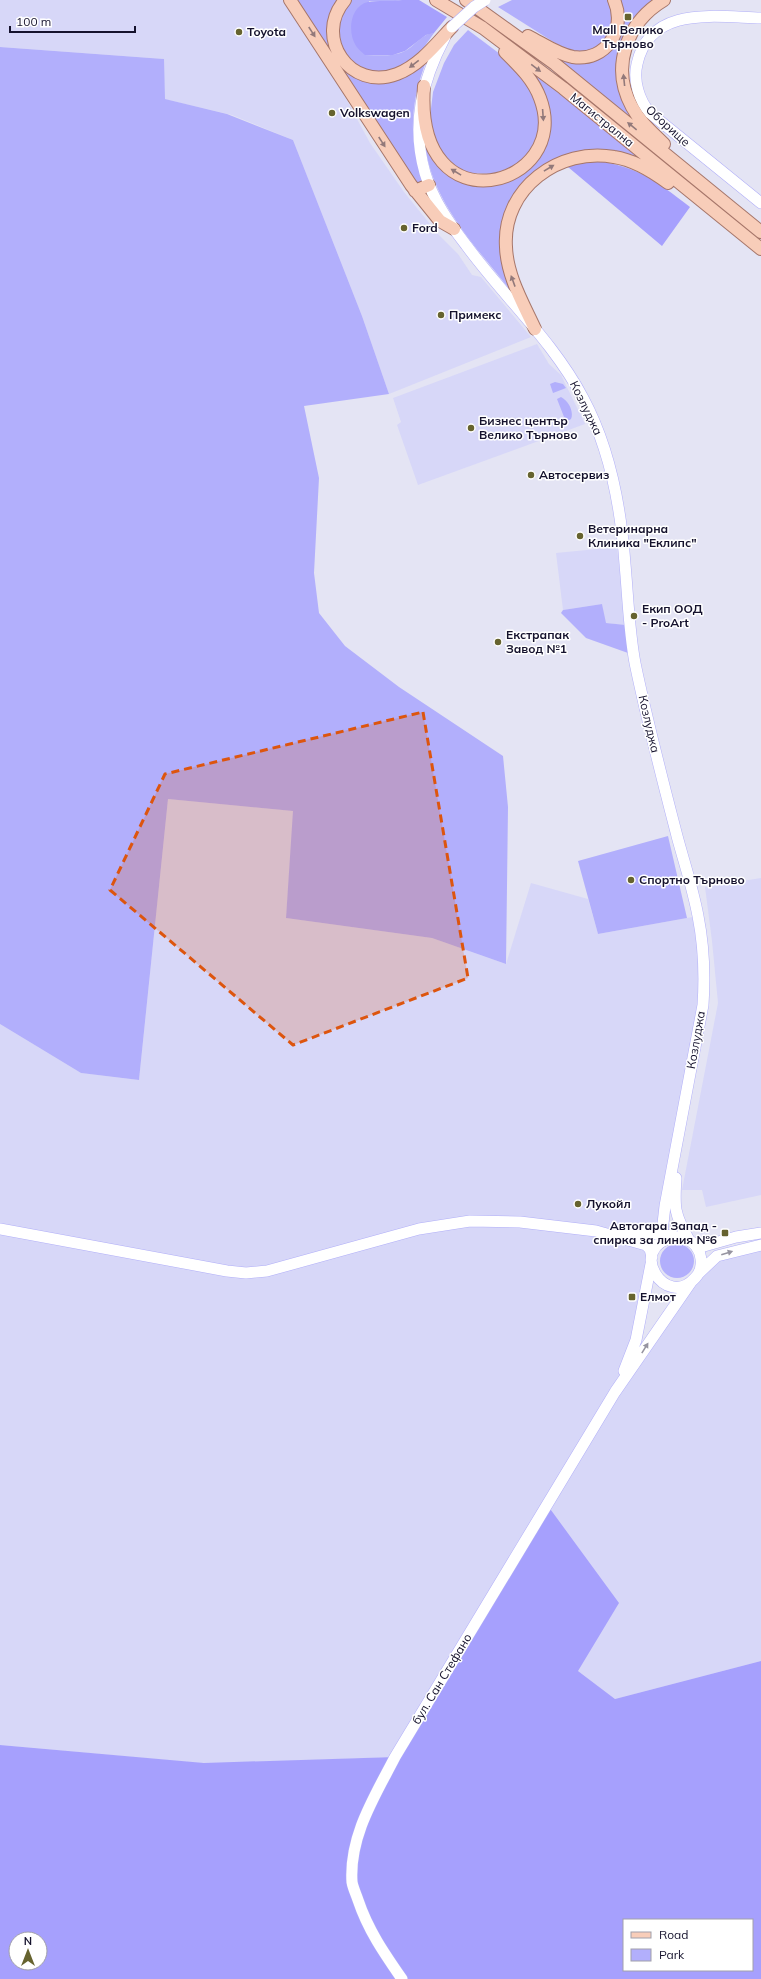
<svg xmlns="http://www.w3.org/2000/svg" width="761" height="1979" viewBox="0 0 761 1979" font-family="Mulish,sans-serif">
	<style>
		.built { fill: #d7d7f8 }
		.green { fill: #b2affc }
		.forest { fill: #a6a0fd; fill-rule: evenodd }
		.lines { fill: none; stroke-linecap: round; stroke-linejoin: round }
		.secondary-casing { stroke: #b1aff8; stroke-width: 12 }
		.primary-casing { stroke: #a6766a; stroke-width: 14 }
		.secondary { stroke: #fff; stroke-width: 11 }
		.primary { stroke: #f8cdb9; stroke-width: 12 }
		.secondary-bridge-casing { stroke: #b1aff8; stroke-width: 12; stroke-linecap: butt }
		.secondary-bridge { stroke: #fff; stroke-width: 11 }
		.oneway { fill: #92797a }
		.oneway2 { fill: #9694a0 }
		.marked { fill: #dd550e; fill-opacity: 0.2; stroke: #dd550e; stroke-width: 3; stroke-dasharray: 8 5; stroke-linejoin: round }
		.poi-dot { fill: #66632f; stroke: #fff; stroke-width: 1.5 }
		.labels { text-anchor: middle; stroke-width: 3; stroke-linejoin: round; paint-order: stroke }
		.poi-label { font-size: 12px; font-weight: bold; fill: #15122d; stroke: #fff; text-anchor: start }
		.street-label { font-size: 12px; fill: #15122d; stroke: #fff }
	</style>
	<rect width="100%" height="100%" fill="#e4e4f4"/>
	<path class="built" d="M0,0H284L330,69L370,143L404,192L438,234L458,254L472,275L481,277L531,337L389,394L362,316L293,140L232,115L164,99V59L0,47Z
		M537,344L549,364L561,375L585,424L418,485L397,425L401,422L393,398Z
		M617,547L626,625L605,623L602,604L563,610L556,553Z
		M168,799L294,811L286,918L432,938L506,964L531,883L588,899L598,934L698,916L705,973L649,1277L617,1390L654,1335L717,1256L761,1245V1661L615,1699L578,1671L395,1757L210,1764L0,1745V1024L81,1073L139,1080Z
		M761,878V1195L706,1207L702,1190H682L718,1003L712,941L705,887Z"/>
	<path class="green" d="M295,0H340L330,39L370,81L427,59C410,103 408,138 423,183L417,185Z
		M351,0H402L389,2L369,1L365,55C379,55 393,57 405,51C415,46 423,33 434,33L420,53L402,68L375,72L357,67L342,50L338,23Z
		M512,0H610C611,4 614,11 614,15C614,19 612,24 611,28C604,51 584,55 563,48L498,7Z
		M618,0H658L620,56L638,124L543,47L557,55L609,49Z
		M468,30L512,63L532,90L540,112L538,133L530,152L515,166L493,174L468,173L458,168L438,150L430,117L433,92L444,63L454,45Z
		M0,47L164,59L165,99L227,114L293,140L362,316L389,394L304,406L319,478L314,573L319,613L345,646L399,687L503,756L508,807L506,964L432,938L286,918L293,811L168,799L139,1080L81,1073L0,1024Z
		M535,74L646,163L567,156L507,215L513,294C478,248 431,203 425,143L431,152L482,184L541,150Z
		M555,382L563,384L566,388L553,393L550,384Z
		M561,397C569,401 574,412 571,419L566,422L557,399Z
		M602,604L606,623L626,625L628,653L586,638L561,613L563,610Z
		M668,836L687,918L598,934L578,861Z
		M660 1261a17 17 0 1 1 34 0a17 17 0 1 1-34 0Z"/>
	<path class="forest" d="M402,0H419L447,17L434,33L426,35L405,51L393,55H365C362,52 359,50 356,46C347,32 350,6 368,2C377,0 391,2 402,0Z
		M590,160C636,165 655,180 690,207L662,246L568,167Z
		M548,1506L619,1603L578,1671L615,1699L761,1661V1979H0V1745L204,1763L395,1757ZM624,1920H752V1970H624ZM16,1939H40V1963H16Z"/>
	<g class="lines">
		<g class="secondary-casing">
			<path id="secondary" d="M761,18C715,17 650,5 637,64C633,81 639,100 650,113L761,203
				M445,37C422,81 411,124 425,173C433,200 449,223 466,245C504,297 553,341 583,398C610,448 621,508 625,564C628,597 629,631 635,663C647,721 662,778 677,836C684,862 693,889 698,916C704,946 705,975 703,1005L665,1206L661,1241
				M676,1178C674,1207 674,1214 689,1240
				M0,1229L227,1271L246,1273L267,1271L419,1229L470,1221L520,1222L596,1231L646,1245L650,1249L652,1257
				M619,1231C633,1232 678,1234 688,1240C696,1243 700,1251 701,1259C702,1266 700,1273 695,1278C666,1311 625,1247 674,1237
				M697,1248L736,1237L761,1233
				M699,1273L717,1256L761,1245
				M624,1371L636,1340L651,1264
				M402,1979C384,1953 368,1930 358,1900C356,1894 353,1888 352,1882C349,1836 375,1796 395,1757L615,1392L691,1282"/>
		</g>
		<g class="primary-casing">
			<path id="primary" d="M290,0L411,185L440,221L454,229
				M345,0C313,37 350,92 397,74C420,65 436,44 452,27
				M436,0L483,28L563,88L761,249
				M466,0L555,64L761,232
				M664,0C627,22 610,67 632,107C640,122 652,132 664,144
				M528,36C542,43 557,54 573,57C606,62 627,29 614,0
				M424,86C413,232 574,187 540,98C533,79 519,66 505,52
				M415,191L429,185
				M535,329C523,303 507,276 506,247C502,188 560,147 614,157C634,160 652,171 668,183"/>
		</g>
		<use href="#secondary" class="secondary"/>
		<use href="#primary" class="primary"/>
		<g class="secondary-bridge-casing">
			<path id="secondary-bridge" d="M452,27L474,7L485,0"/>
		</g>
		<use href="#secondary-bridge" class="secondary-bridge"/>
	</g>
	<defs><path id="oneway-solid" d="M-6-.8H1V-3.2L6.5 0L1 3.2V.8H-6Z"/></defs>
	<g class="oneway">
		<use href="#oneway-solid" transform="translate(312 32) rotate(57)"/>
		<use href="#oneway-solid" transform="translate(414 64) rotate(142)"/>
		<use href="#oneway-solid" transform="translate(536 68) rotate(37)"/>
		<use href="#oneway-solid" transform="translate(624 80) rotate(-96)"/>
		<use href="#oneway-solid" transform="translate(543 115) rotate(86)"/>
		<use href="#oneway-solid" transform="translate(632 126) rotate(-141)"/>
		<use href="#oneway-solid" transform="translate(382 142) rotate(57)"/>
		<use href="#oneway-solid" transform="translate(549 168) rotate(-31)"/>
		<use href="#oneway-solid" transform="translate(456 172) rotate(-149)"/>
		<use href="#oneway-solid" transform="translate(513 281) rotate(-110)"/>
	</g>
	<g class="oneway2">
		<use href="#oneway-solid" transform="translate(727 1253) rotate(-17)"/>
		<use href="#oneway-solid" transform="translate(645 1348) rotate(-58)"/>
	</g>
	<path class="marked" d="M423,712L468,978L293,1045L110,890L165,774Z"/>
	<g class="poi-dot">
		<rect x="624" y="13" width="8" height="8" rx="2"/>
		<circle cx="239" cy="32" r="4"/>
		<circle cx="332" cy="113" r="4"/>
		<circle cx="404" cy="228" r="4"/>
		<circle cx="441" cy="315" r="4"/>
		<circle cx="471" cy="428" r="4"/>
		<circle cx="531" cy="475" r="4"/>
		<circle cx="580" cy="536" r="4"/>
		<circle cx="634" cy="616" r="4"/>
		<circle cx="498" cy="642" r="4"/>
		<circle cx="631" cy="880" r="4"/>
		<circle cx="578" cy="1204" r="4"/>
		<rect x="721" y="1229" width="8" height="8" rx="2"/>
		<rect x="628" y="1293" width="8" height="8" rx="2"/>
	</g>
	<g class="labels">
		<g class="poi-label">
			<text x="628" y="34" text-anchor="middle">Mall Велико<tspan x="628" dy="14">Търново</tspan></text>
			<text x="247" y="36">Toyota</text>
			<text x="340" y="117">Volkswagen</text>
			<text x="412" y="232">Ford</text>
			<text x="449" y="319">Примекс</text>
			<text x="479" y="425">Бизнес център<tspan x="479" dy="14">Велико Търново</tspan></text>
			<text x="539" y="479">Автосервиз</text>
			<text x="588" y="533">Ветеринарна<tspan x="588" dy="14">Клиника "Еклипс"</tspan></text>
			<text x="642" y="613">Екип ООД<tspan x="642" dy="14">- ProArt</tspan></text>
			<text x="506" y="639">Екстрапак<tspan x="506" dy="14">Завод №1</tspan></text>
			<text x="639" y="884">Спортно Търново</text>
			<text x="586" y="1208">Лукойл</text>
			<text x="717" y="1230" text-anchor="end">Автогара Запад -<tspan x="717" dy="14">спирка за линия №6</tspan></text>
			<text x="640" y="1301">Елмот</text>
		</g>
		<g class="street-label">
			<text transform="translate(602 120) rotate(39)" y="4">Магистрална</text>
			<text transform="translate(668 126) rotate(42)" y="4">Оборище</text>
			<text transform="translate(586 408) rotate(64)" y="4">Козлуджа</text>
			<text transform="translate(649 724) rotate(77)" y="4">Козлуджа</text>
			<text transform="translate(696 1040) rotate(-80)" y="4">Козлуджа</text>
			<text transform="translate(442 1679) rotate(-59)" y="4">бул. Сан Стефано</text>
		</g>
	</g>
	<rect x="623" y="1919" width="130" height="52" fill="#ffffff" stroke="#a1a0ab"/>
	<rect x="631" y="1932" width="20" height="6" fill="#f8cdb9" stroke="#a1a0ab"/>
	<text x="659" y="1939" font-size="12" fill="#15122d">Road</text>
	<rect x="631" y="1949" width="20" height="12" fill="#b2affc" stroke="#a1a0ab"/>
	<text x="659" y="1959" font-size="12" fill="#15122d">Park</text>
	<g transform="translate(28 1951)"><circle r="19" fill="#ffffff" stroke="#a1a0ab"/>
	<path d="M0-3L7 15L0 10L-7 15Z" fill="#66632f"/>
	<text y="-6" font-size="11" font-weight="bold" text-anchor="middle" fill="#15122d">N</text>
	</g>
	<path d="M10 26v6h125v-6" fill="none" stroke="#15122d" stroke-width="2"/>
	<text x="16" y="26" font-size="12" fill="#15122d" stroke="#ffffff" stroke-width="3" paint-order="stroke">100 m</text>
</svg>
